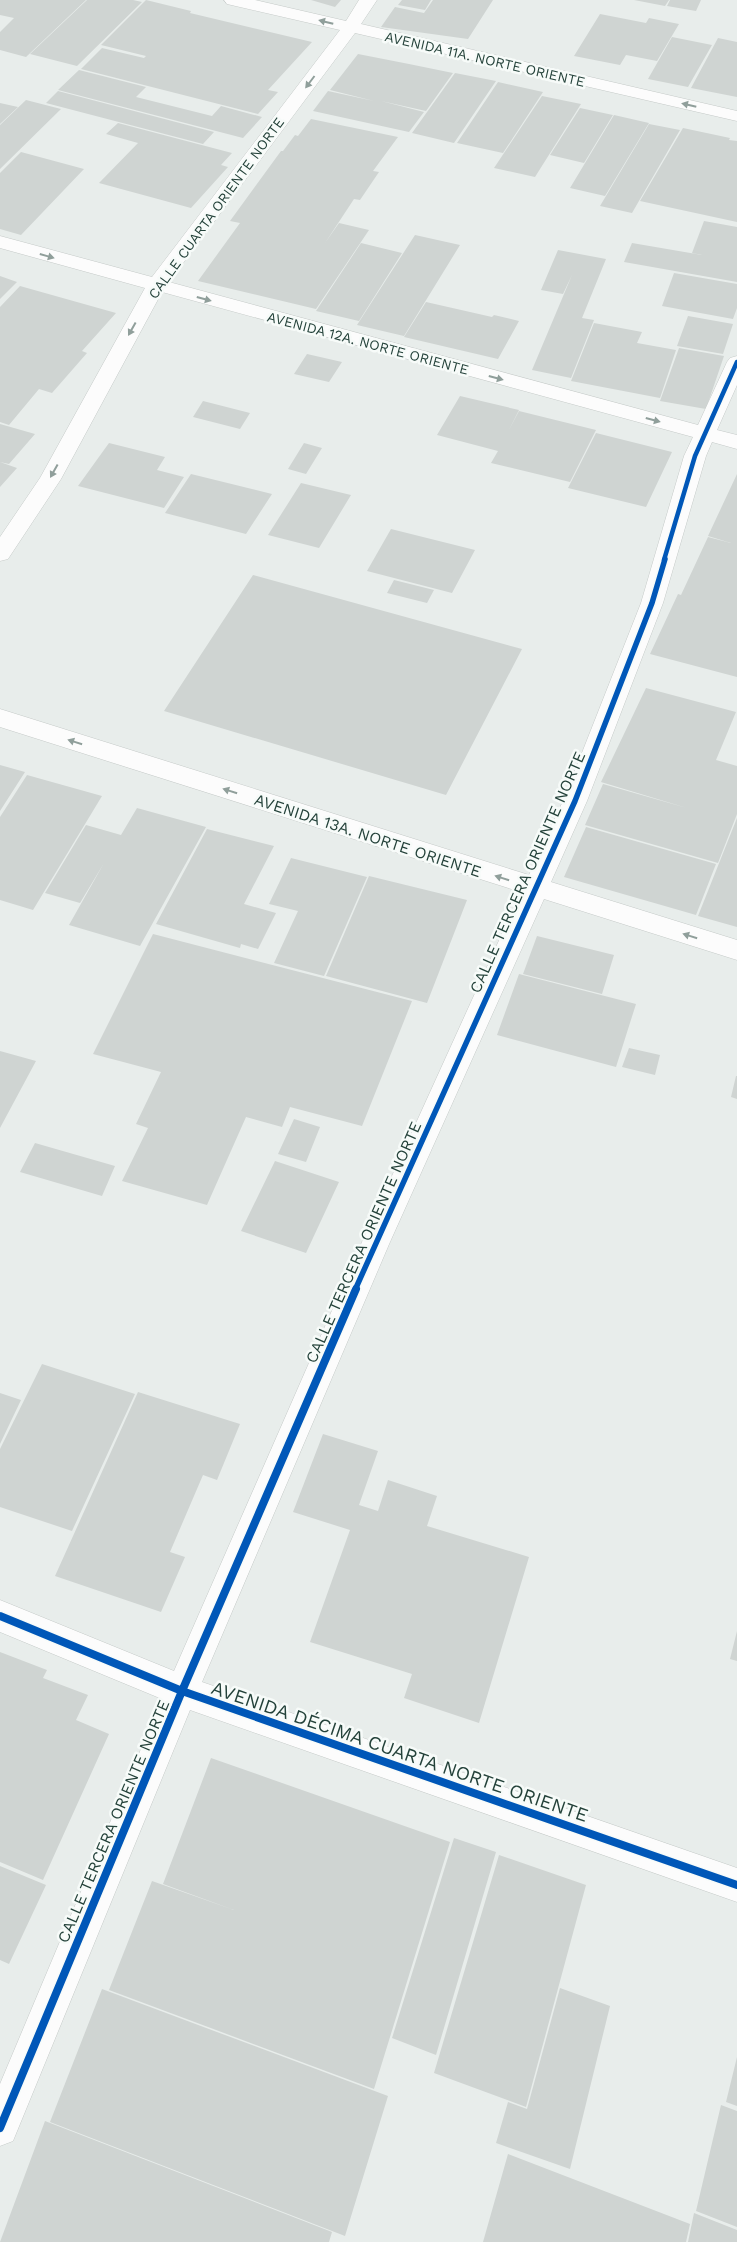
<svg xmlns="http://www.w3.org/2000/svg" width="737" height="2242" viewBox="0 0 737 2242" font-family="'Work Sans',sans-serif">
	<style>
		.building { fill: #cfd4d2 }
		.lines { fill: none; stroke-linecap: round; stroke-linejoin: round }
		.minor-casing { stroke: #c5cac8; stroke-width: 1 }
		.minor { fill: #fcfcfc; fill-rule: evenodd }
		.cycleway-far2-casing { stroke: #f7fbf9; stroke-width: 7 }
		.cycleway-far1-casing { stroke: #f7fbf9; stroke-width: 9 }
		.cycleway-casing { stroke: #f7fbf9; stroke-width: 11 }
		.cycleway-far2 { stroke: #0057b8; stroke-width: 4.5 }
		.cycleway-far1 { stroke: #0057b8; stroke-width: 5.5 }
		.cycleway { stroke: #0057b8; stroke-width: 8 }
		.oneway { fill: #909f9b }
		.labels { text-anchor: middle; stroke-width: 5; stroke-linejoin: round; paint-order: stroke }
		.far-street-label { font-size: 14px; fill: #24423a; stroke: #f7fbf9 }
		.street-label { font-size: 16px; fill: #24423a; stroke: #f7fbf9 }
		.near-street-label { font-size: 19px; fill: #24423a; stroke: #f7fbf9 }
	</style>
	<rect width="100%" height="100%" fill="#e8edeb"/>
	<path class="building" d="M0,0H86L26,57L0,50V32L14,18L0,15Z
		M87,0H133L142,2L77,66L30,54Z
		M146,0L191,11L190,13L312,42L268,90L278,92L258,114L81,69L102,48L144,58L146,56L101,45Z
		M311,0H341L335,7Z
		M402,0H431L425,10L398,5Z
		M433,0H493L468,39L381,27L395,7L424,13Z
		M634,0H669L665,6Z
		M670,0H701L696,11L667,6Z
		M600,14L646,23L649,18L679,24L657,61L626,55L620,65L574,56Z
		M672,37L712,45L688,87L648,79Z
		M718,38L737,42V97L691,88Z
		M358,54L409,64L453,73L426,111L381,101L424,112L409,132L313,111L328,91L374,101L330,90Z
		M79,70L146,87L136,97L212,116L221,106L262,117L243,138L58,90Z
		M455,73L496,81L454,143L412,133Z
		M498,82L543,92L503,153L457,143Z
		M58,91L214,132L203,144L46,103Z
		M542,96L581,104L535,177L494,168Z
		M26,100L61,109L0,169V125Z
		M0,103L18,107L0,124Z
		M580,108L613,115L584,163L550,155Z
		M614,115L649,123L605,196L570,188Z
		M311,119L398,137L373,171L379,172L360,200L354,199L325,243L339,223L369,230L316,309L198,281L240,223L230,221L281,151H283L295,135L298,136Z
		M118,123L232,153L221,165L228,167L191,208L99,183L138,143L106,134Z
		M649,124L680,130L632,213L600,206Z
		M683,128L730,138L729,140L737,141V222L640,201Z
		M21,152L84,169L21,235L0,229V173Z
		M704,221L737,227V282L624,262L632,243L702,255L692,253Z
		M415,235L460,245L404,336L357,325Z
		M361,243L402,253L359,321L316,311Z
		M558,250L606,259L582,318L594,320L571,378L532,370L572,275L563,294L541,290Z
		M674,273L737,284V308L733,319L662,306Z
		M0,276L17,282L0,299Z
		M20,286L116,313L82,351L87,353L52,393L39,389L9,425L0,422V307Z
		M426,302L492,317L494,315L519,321L498,359L404,337Z
		M688,316L733,324L723,354L677,346Z
		M594,323L642,332L637,343L676,350L660,398L571,381Z
		M679,348L724,356L706,409L660,401Z
		M307,354L342,362L329,382L294,374Z
		M460,396L519,410L509,430L519,411L596,430L570,482L491,463L498,451L437,435Z
		M203,401L250,413L240,429L193,417Z
		M0,424L35,434L9,464L0,462Z
		M596,433L672,452L646,507L568,488Z
		M109,443L165,457L157,470L184,477L164,508L78,486Z
		M304,443L322,448L306,474L288,469Z
		M0,462L17,468L0,487Z
		M191,474L272,494L246,534L165,513Z
		M737,474V677L650,654L678,594L681,595L708,537L731,543L708,536Z
		M301,483L351,495L319,548L268,535Z
		M391,529L475,550L452,593L367,571Z
		M253,575L522,649L446,795L164,711Z
		M394,580L434,590L427,603L387,593Z
		M646,688L736,712L716,760L737,766V814L718,863L585,825L603,784L687,808L601,782Z
		M0,765L25,772L0,811Z
		M27,775L102,796L33,910L0,900V817Z
		M137,808L206,827L140,946L69,925L104,863L80,903L45,893L86,825L121,835Z
		M737,818V927L698,916Z
		M586,827L716,864L696,915L564,877Z
		M207,829L274,846L244,904L276,913L258,949L241,944L240,948L156,924Z
		M291,858L367,877L324,976L274,963L298,911L269,904Z
		M369,876L467,900L427,1003L326,976Z
		M153,934L412,1001L362,1126L290,1107L282,1127L246,1117L207,1205L122,1181L148,1128L136,1124L161,1072L93,1054Z
		M537,936L614,955L602,994L523,974Z
		M519,974L636,1004L616,1067L497,1035Z
		M629,1048L660,1055L655,1075L622,1067Z
		M0,1051L36,1061L0,1128Z
		M736,1076H737V1099L731,1097Z
		M294,1119L320,1127L306,1162L278,1154Z
		M35,1143L115,1166L102,1196L20,1172Z
		M275,1161L339,1182L306,1253L241,1231Z
		M42,1364L135,1394L72,1531L0,1507V1449Z
		M138,1392L240,1424L217,1480L203,1475L170,1552L185,1557L161,1612L55,1576Z
		M0,1393L21,1400L0,1444Z
		M323,1434L378,1451L359,1505L378,1511L388,1480L437,1496L427,1526L529,1557L479,1723L404,1698L412,1674L310,1642L350,1530L293,1512Z
		M737,1631V1661L730,1659Z
		M0,1652L47,1670L43,1678L88,1695L76,1720L109,1734L43,1880L0,1862Z
		M211,1758L450,1842L374,2089L109,1990L152,1881L234,1910L163,1884Z
		M454,1838L496,1852L436,2055L392,2038Z
		M499,1855L586,1885L526,2107L434,2073Z
		M0,1866L46,1885L9,1964L0,1960Z
		M560,1988L610,2006L570,2169L496,2143L508,2102L527,2109Z
		M102,1989L388,2096L345,2236L50,2122Z
		M737,2057V2106L726,2102Z
		M721,2105L737,2111V2227L696,2211Z
		M45,2121L332,2232L329,2242H0Z
		M508,2154L690,2224L686,2242H483Z
		M694,2213L737,2230V2242H688Z"/>
	<g class="lines">
		<g class="minor-casing">
			<path id="minor" d="M224,0H255L346,21L359,0H377L361,24L737,111V121L355,33L169,282L698,425L727,362L730,358L737,356V385L717,430L737,435V449L712,442L706,456L663,603L587,801L551,882L737,940V960L544,899L390,1242L202,1682L737,1868V1902L190,1710L13,2141L0,2146V2084L162,1699L0,1632V1600L174,1671L362,1242L521,892L0,727V709L529,875L563,801L641,603L684,456L693,437L162,292L61,479L8,559L0,561V537L40,478L145,288L0,248V236L152,277L340,30L227,4Z"/>
		</g>
		<use href="#minor" class="minor"/>
		<g class="cycleway-far2-casing">
			<path id="cycleway-far2" d="M664,560L695,456L737,362"/>
		</g>
		<g class="cycleway-far1-casing">
			<path id="cycleway-far1" d="M355,1290L575,801L652,603L665,559"/>
		</g>
		<g class="cycleway-casing">
			<path id="cycleway" d="M0,1616L182,1691L737,1885
				M0,2128L182,1691L356,1289"/>
		</g>
		<use href="#cycleway-far2" class="cycleway-far2"/>
		<use href="#cycleway-far1" class="cycleway-far1"/>
		<use href="#cycleway" class="cycleway"/>
	</g>
	<defs><path id="oneway-solid" d="M-6-.8H1V-3.2L6.5 0L1 3.2V.8H-6Z" transform="scale(1.25)"/></defs>
	<g class="oneway">
		<use href="#oneway-solid" transform="translate(326 22) rotate(-166)"/>
		<use href="#oneway-solid" transform="translate(310 82) rotate(127)"/>
		<use href="#oneway-solid" transform="translate(689 105) rotate(-167)"/>
		<use href="#oneway-solid" transform="translate(47 256) rotate(16)"/>
		<use href="#oneway-solid" transform="translate(204 299) rotate(15)"/>
		<use href="#oneway-solid" transform="translate(132 329) rotate(119)"/>
		<use href="#oneway-solid" transform="translate(496 378) rotate(15)"/>
		<use href="#oneway-solid" transform="translate(653 420) rotate(15)"/>
		<use href="#oneway-solid" transform="translate(54 471) rotate(119)"/>
		<use href="#oneway-solid" transform="translate(75 742) rotate(-162)"/>
		<use href="#oneway-solid" transform="translate(230 791) rotate(-162)"/>
		<use href="#oneway-solid" transform="translate(502 878) rotate(-162)"/>
		<use href="#oneway-solid" transform="translate(690 936) rotate(-163)"/>
	</g>
	<g class="labels">
		<g class="far-street-label">
			<text transform="translate(485 59) rotate(13)" y="5">AVENIDA 11A. NORTE ORIENTE</text>
			<text transform="translate(216 208) rotate(-54)" y="5">CALLE CUARTA ORIENTE NORTE</text>
			<text transform="translate(368 343) rotate(15)" y="5">AVENIDA 12A. NORTE ORIENTE</text>
		</g>
		<g class="street-label">
			<text transform="translate(368 835) rotate(18)" y="6">AVENIDA 13A. NORTE ORIENTE</text>
			<text transform="translate(527 872) rotate(-66)" y="6">CALLE TERCERA ORIENTE NORTE</text>
			<text transform="translate(363 1242) rotate(-66)" y="6">CALLE TERCERA ORIENTE NORTE</text>
			<text transform="translate(113 1821) rotate(-67)" y="6">CALLE TERCERA ORIENTE NORTE</text>
		</g>
		<g class="near-street-label">
			<text transform="translate(400 1751) rotate(19)" y="7">AVENIDA DÉCIMA CUARTA NORTE ORIENTE</text>
		</g>
	</g>
</svg>
